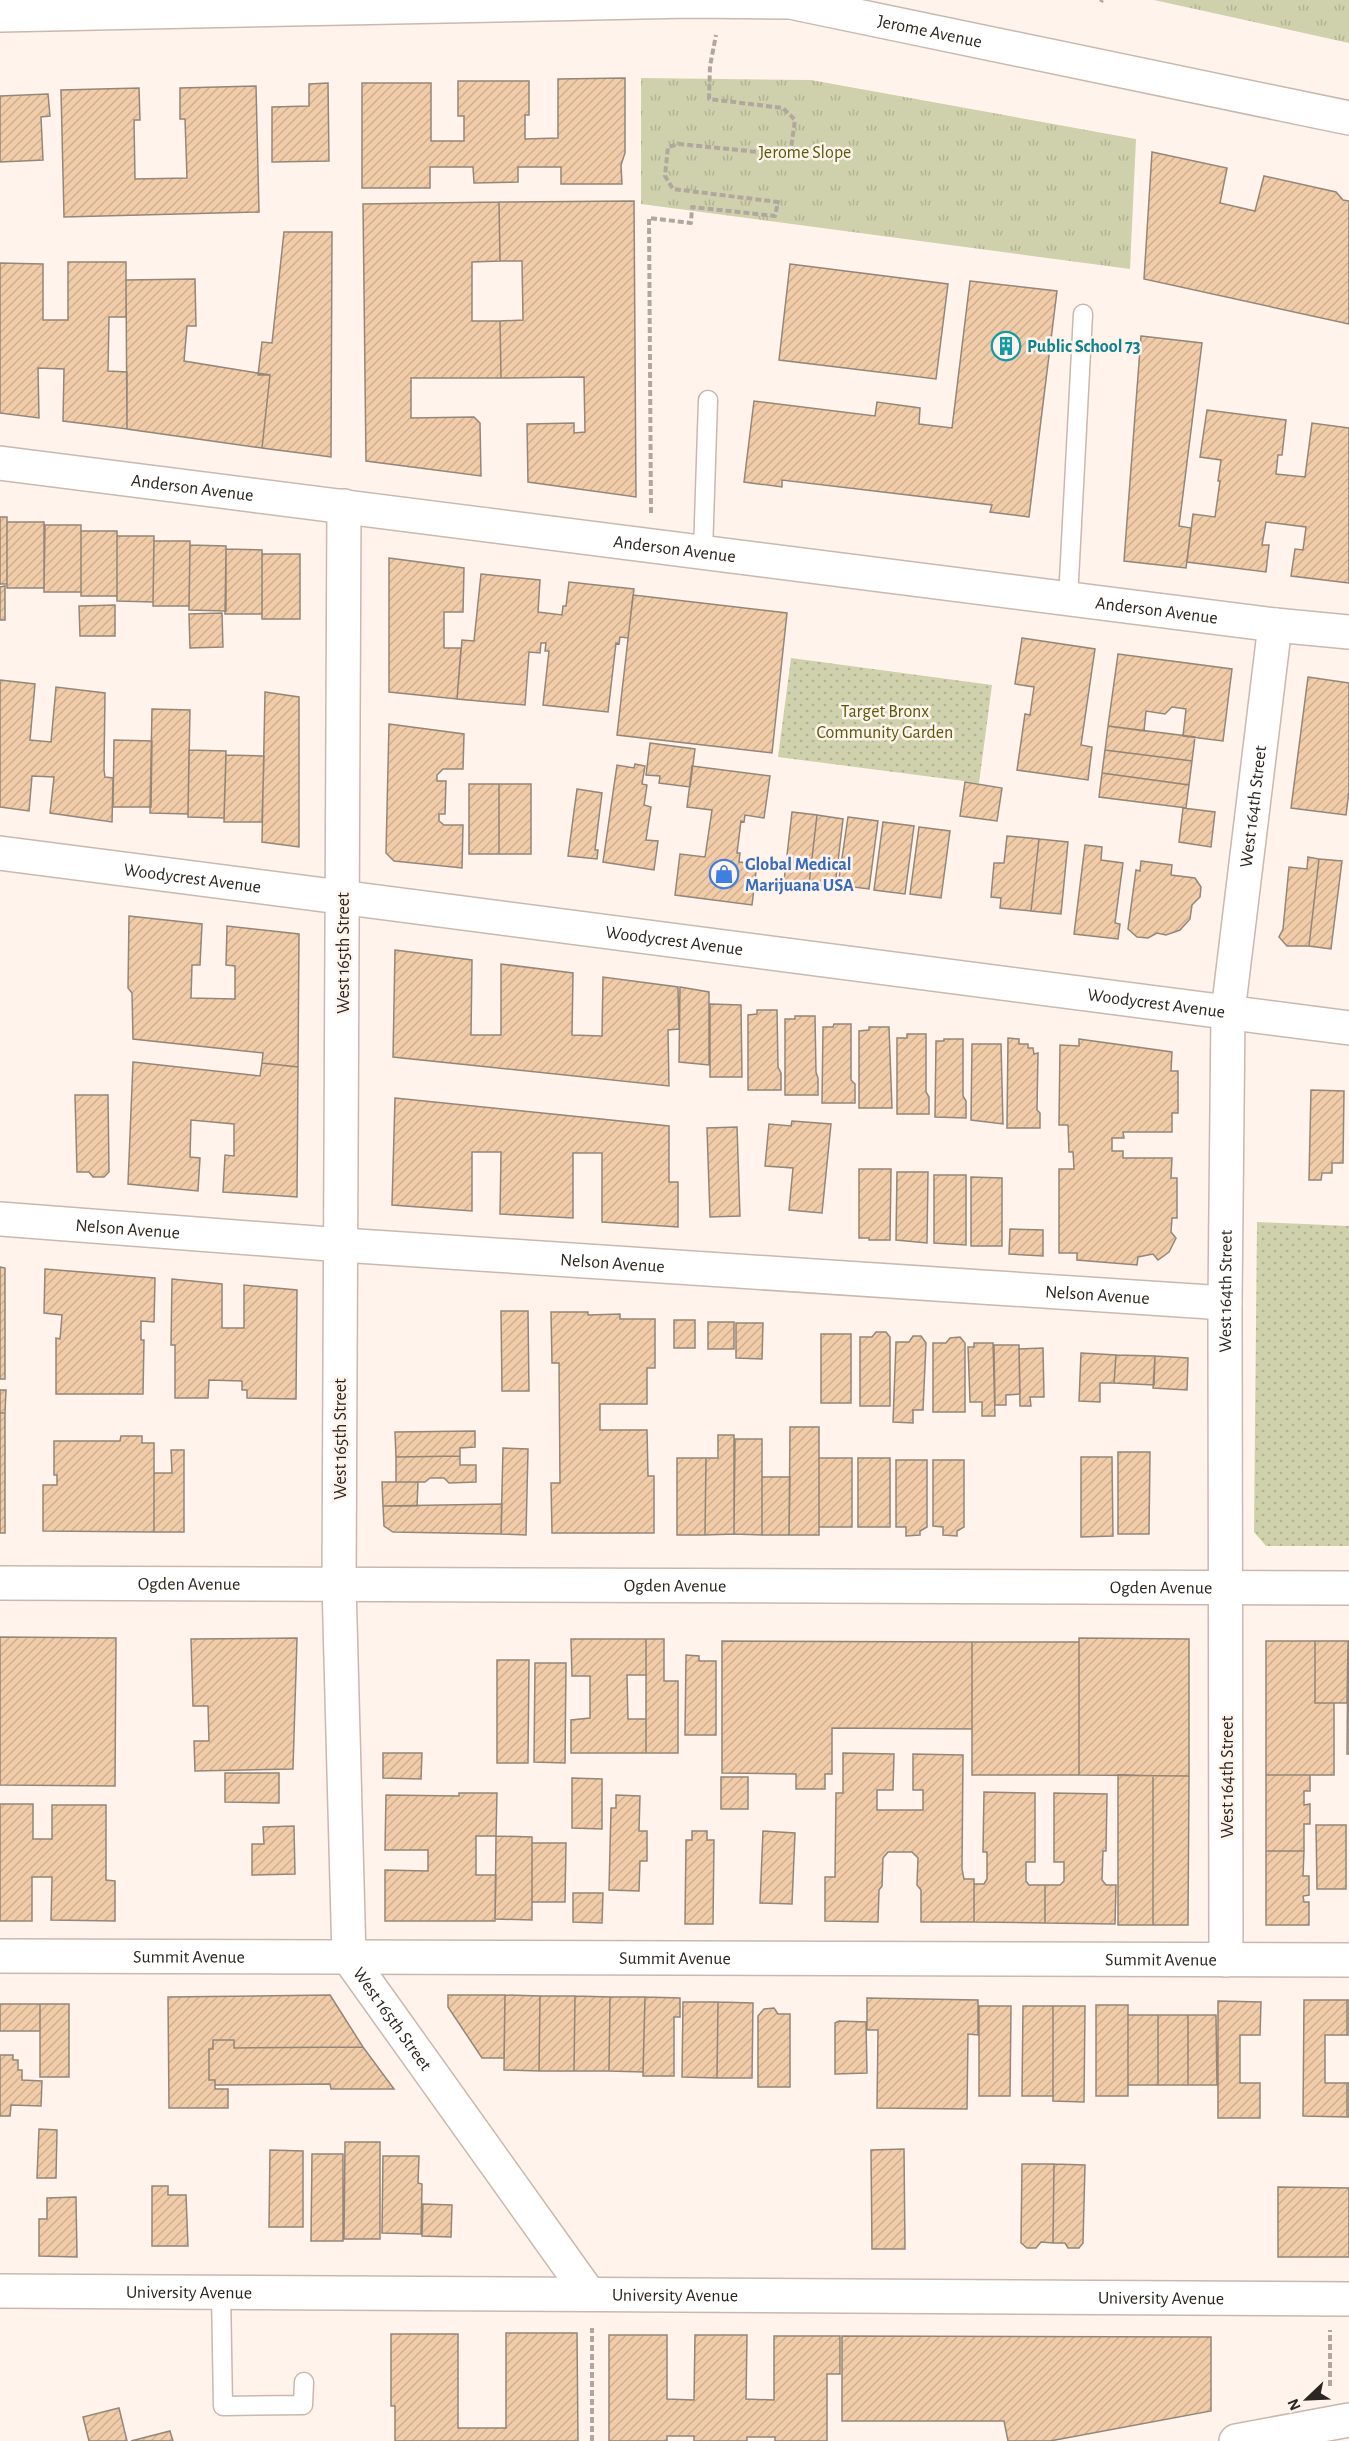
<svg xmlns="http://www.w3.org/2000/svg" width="1349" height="2441" viewBox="0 0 1349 2441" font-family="'Alegreya Sans',sans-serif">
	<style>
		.park { fill: url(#park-tufts) }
		.garden { fill: url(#garden-dots) }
		.building { fill: url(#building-hatch); stroke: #948678; stroke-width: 1.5 }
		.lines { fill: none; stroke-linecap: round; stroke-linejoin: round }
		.service-casing { stroke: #cab8ac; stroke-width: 21 }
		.minor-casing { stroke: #cab8ac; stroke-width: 36 }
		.tertiary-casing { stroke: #cab8ac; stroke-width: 36 }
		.secondary-casing { stroke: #cab8ac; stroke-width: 36 }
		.path { stroke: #b1a7a0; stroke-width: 4; stroke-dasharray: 6 3; stroke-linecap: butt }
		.service { stroke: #fff; stroke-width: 18 }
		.minor { stroke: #fff; stroke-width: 33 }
		.tertiary { stroke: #fff; stroke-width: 33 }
		.secondary { stroke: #fff; stroke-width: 33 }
		.labels { text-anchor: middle; stroke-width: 5; stroke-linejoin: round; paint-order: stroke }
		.street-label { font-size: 18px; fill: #2c2520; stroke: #fff3eb }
		.park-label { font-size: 18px; fill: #595a0b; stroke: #fff3eb }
		.culture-label { font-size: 18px; font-weight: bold; fill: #0d838f; stroke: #fff3eb; text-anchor: start }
		.shop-label { font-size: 18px; font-weight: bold; fill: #366cbe; stroke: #fff3eb; text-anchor: start }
	</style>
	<defs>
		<pattern id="park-tufts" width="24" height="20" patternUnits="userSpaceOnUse" patternTransform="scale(1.5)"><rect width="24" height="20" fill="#ced1ab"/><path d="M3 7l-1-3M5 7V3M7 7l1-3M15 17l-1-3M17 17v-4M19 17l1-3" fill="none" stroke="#b1b393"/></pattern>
		<pattern id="garden-dots" width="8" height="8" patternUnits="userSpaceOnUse" patternTransform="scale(1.5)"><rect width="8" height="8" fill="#ced1ab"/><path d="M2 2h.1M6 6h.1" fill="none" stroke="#b1b393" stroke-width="1.8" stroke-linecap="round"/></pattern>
		<pattern id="building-hatch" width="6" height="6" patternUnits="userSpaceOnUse" patternTransform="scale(1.5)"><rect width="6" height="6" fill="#f1cca8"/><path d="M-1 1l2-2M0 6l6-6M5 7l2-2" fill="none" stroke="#cfaf90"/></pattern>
	</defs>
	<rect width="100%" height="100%" fill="#fff3eb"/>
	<path class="park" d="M1154,0H1349V43Z
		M641,78L811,80L1136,139L1130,269L641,204Z"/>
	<path class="garden" d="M791,658L992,685L979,783L778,757Z
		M1257,1222L1349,1226V1546H1266L1254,1532Z"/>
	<path class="building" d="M625,78V153L621,165L622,184H561V167H518V182L474,183L473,167H430V188H362V83H431V141H464V116H458V81H529V115H525V139L558,138V79Z
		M328,83L329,161L272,162V107L309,106V84Z
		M256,86L259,212L64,217L61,90L139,88L140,120H134L135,179L187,178L185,119H180V88Z
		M48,94L50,116L41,117L43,160L0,162V96Z
		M1152,152L1227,168L1220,203L1255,211L1264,176L1336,192L1343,200L1349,201V324L1144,279Z
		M634,201L636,497L528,482L527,424L574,423V433L585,432L584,377L501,378L500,321L523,320L522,261H500L499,202Z
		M499,202L500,261L472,262V321H500L501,378H411V418L474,417L480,423L481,476L366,461L363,204Z
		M284,232H332L331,457L262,448L270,375H258L262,342L272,343Z
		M68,262H126V317H109L108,371L127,372V429L63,421L64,369L38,368L39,418L0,413V263L43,264V320H68Z
		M790,264L948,284L936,379L779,360Z
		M195,279L196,326H187L184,361L270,375L262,448L127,429L126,280Z
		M970,281L1057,291L1029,517L990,512L992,505L782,480V487L744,482L754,401L875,416L877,402L920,408L919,424L952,428Z
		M1141,336L1202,343L1179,526L1191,528L1186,568L1124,561Z
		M1207,410L1286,420L1282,455H1278L1276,474L1305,477L1312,423L1349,428V583L1291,576L1295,549L1303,550L1306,527L1266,522L1262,545H1269L1266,572L1187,562L1193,514L1215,517L1220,481H1218L1221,460L1200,457Z
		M0,517H7V584H0Z
		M7,522H44V588H7Z
		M45,525H81V592H44Z
		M81,531H117V596H81Z
		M117,536H154L153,602L117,601Z
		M154,541H190L189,606H153Z
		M190,545L226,546V611L189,610Z
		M226,549L262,550V614H225Z
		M262,554H300V619H262Z
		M389,558L464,568L463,612H444V648H461L457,699L389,692Z
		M481,574L540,580L538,612L562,615L563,606H566L569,582L634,589L628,638L620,637L619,644L616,643L608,712L543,705L549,651H545L546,643H541L540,653L529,652L525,705L457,699L462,640L474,641Z
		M5,586V620H0V587Z
		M633,595L787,613L772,753L617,735Z
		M115,605V636H80L79,606Z
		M222,613L223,647L190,648L189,614Z
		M1022,638L1095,649L1081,745L1092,747L1088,780L1017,770L1025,714L1030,715L1034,687L1015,684Z
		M1118,654L1232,669L1223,741L1183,736L1186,709L1172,707L1165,714L1146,711L1144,731L1108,726Z
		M1308,677L1349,683V791L1346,815L1291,808Z
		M0,680L35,684L30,740L51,742L56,687L105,693L104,770L105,777L113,778L112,822L50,813L54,777L32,776L29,811L0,807Z
		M265,692L299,697V847L262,842Z
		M152,709L190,710L188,814L150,813Z
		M389,724L464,734L463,769H443L437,775V781H446L445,814H439V821L444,825H463L462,868L394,861L386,853Z
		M1108,726L1195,737L1192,761L1105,750Z
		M114,740L152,741L151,807H113Z
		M650,743L695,749L690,787L659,783L660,776L646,775Z
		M189,750L226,751L224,818L188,817Z
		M1105,750L1192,761L1189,785L1102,773Z
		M226,755L264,756L262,822H224Z
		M635,764L645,766L642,784L647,785L644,805L651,807L646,840L658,841L654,870L603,862L617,765L634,768Z
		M692,766L770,776L764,818L745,815L744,822L741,821L737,853H740L739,862L757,864L752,905L675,895L680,854L705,857L712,810L687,807Z
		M1102,773L1189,785L1186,808L1099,797Z
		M965,782L1002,788L997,821L960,816Z
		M469,784H499V854H469Z
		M499,784H531V854H499Z
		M577,789L602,793L595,850H598L597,859L568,856Z
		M1183,808L1215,812L1211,847L1179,842Z
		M792,812L817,815L809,884L784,881Z
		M817,815L843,819L835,887L809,884Z
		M848,817L878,821L869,889L838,885Z
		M883,822L914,826L905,894L874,890Z
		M919,827L950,831L941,898L910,894Z
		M1007,836L1039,839L1031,911L1000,908L1001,898L991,897L994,863H1004Z
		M1039,839L1068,842L1061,914L1031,911Z
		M1085,845L1102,847L1101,860L1123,863L1115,923L1120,924L1118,939L1074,934Z
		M1308,857L1319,859L1309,946H1287L1279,937L1283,929L1289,867L1307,869Z
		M1319,859L1342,861L1331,949L1309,946Z
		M1141,861L1172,865L1171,875L1195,878L1201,887L1200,897L1192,905L1190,919L1180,930L1166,935L1157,933L1148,938L1137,937L1128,929L1136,870L1140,871Z
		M129,916L202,924L200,965H192L191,998L235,999V966L226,965L227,926L299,934L298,1067L262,1063L263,1053L133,1039L132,993L128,988Z
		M395,950L472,960L471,1035H501V964L573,973L572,1035L602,1036L603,977L678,987L679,1029L668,1030L669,1086L393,1057Z
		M680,987L709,992V1065L679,1062Z
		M710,1004L741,1005L742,1077H710Z
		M757,1010H777L778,1067L781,1073V1090H748V1015L757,1014Z
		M795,1016H815L816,1072L818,1078V1095H785V1019H795Z
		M834,1024H851V1080L855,1084V1103H822L823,1027H833Z
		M869,1027H889L892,1108H859V1031L869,1030Z
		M907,1034H926V1092L929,1097V1114H897V1038H907Z
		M1008,1038L1019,1039V1044H1028V1048H1033L1034,1054L1038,1053L1037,1110L1040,1113V1128H1007Z
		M944,1039H963V1096L966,1101V1118L935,1117L936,1041H944Z
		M1079,1039L1172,1052L1171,1071H1178V1113H1172V1132H1123L1124,1138H1112V1151H1123V1158H1172L1171,1178H1177V1218H1172L1171,1232L1176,1238L1169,1252L1158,1260L1153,1254L1138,1257L1137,1265L1077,1260V1253H1059V1169H1074L1073,1152H1069L1068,1125H1059L1060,1045L1079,1046Z
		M972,1044H1001L1003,1124L971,1120Z
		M133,1062L260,1076L262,1063L298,1067L297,1197L223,1192L225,1155L234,1156V1124L191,1120L190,1157L200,1158L198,1191L128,1184Z
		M1311,1090L1344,1091L1343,1163H1332V1173H1322L1321,1180H1309Z
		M75,1095H108L109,1172L104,1177H93L89,1172H77Z
		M395,1098L669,1126V1182H678V1227L602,1222V1153H573V1218L500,1214L501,1152H472V1211L392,1205Z
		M792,1121L831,1124L822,1213L789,1210L793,1168L765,1166L769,1124L791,1126Z
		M737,1127L740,1216L710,1217L707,1128Z
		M859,1169H891L890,1240H869V1238H859Z
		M897,1172H928L927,1243L896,1240Z
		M934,1175H966V1245L934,1243Z
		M971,1177L1002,1178V1246H971Z
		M1010,1229L1043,1230V1256L1009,1254Z
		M0,1267L5,1268V1379H0Z
		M45,1269L155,1278L154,1322L141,1321V1340H144L143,1394H56V1338L60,1339L62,1315L44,1313Z
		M172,1279L222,1284V1328H244V1285L297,1290L296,1399L247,1398V1390H242V1381L209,1380L208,1398H175V1345H171Z
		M501,1311H528L529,1391H502Z
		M551,1312H588V1315L620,1314V1319H655V1368H647V1404H600V1430H647L648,1476H654V1533H552L551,1483H560L559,1363H552Z
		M674,1320H695V1348H674Z
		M708,1322H734V1349H708Z
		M736,1323H763L762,1359L736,1358Z
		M876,1332H886L890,1337V1406H860V1337H872Z
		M821,1334H851V1403H821Z
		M913,1336H921L926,1343L923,1410H913V1423L893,1422L896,1342H909Z
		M960,1337L965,1343V1412H933V1343H946L950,1338Z
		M974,1343H993L995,1416H982V1402H970L968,1347H974Z
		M994,1345H1019L1020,1394L1006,1395V1405H995Z
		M1043,1348L1044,1397H1030L1031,1406H1020L1019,1349Z
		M1081,1353L1116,1355L1114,1383H1100V1402L1079,1401Z
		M1116,1355L1155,1356L1154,1385L1114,1383Z
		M1155,1356L1188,1358L1187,1390L1153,1388Z
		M0,1390H6L5,1413H0Z
		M0,1413H5V1533H0Z
		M790,1427H819V1535H789Z
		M475,1431V1447L460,1448V1456L396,1457L395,1432Z
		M718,1435H734V1534L705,1535L706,1458H718Z
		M121,1436H142V1443H154V1532L43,1531V1485H57V1475H54V1441H120Z
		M735,1439H762V1535L734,1534Z
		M503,1448L528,1449L526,1535L501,1534Z
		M171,1450H184V1532H154V1473H172Z
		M1118,1452H1150L1149,1534H1118Z
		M460,1456V1465H476V1482L449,1483L444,1478H430L425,1482H396V1457Z
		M1081,1457H1112L1113,1536L1081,1537Z
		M677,1458H706L705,1535H677Z
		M819,1458H852V1527H819Z
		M858,1458H890V1527H858Z
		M896,1460H927V1527L920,1531V1535L906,1536V1527H896Z
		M933,1460H964V1527L957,1531V1536L943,1535V1527L933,1526Z
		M762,1477H790L789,1535H762Z
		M382,1482H418L417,1506H383Z
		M502,1504L501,1534L393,1532L384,1526L383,1506Z
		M0,1637L116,1638L115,1786L0,1785Z
		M297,1638L293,1769L195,1771L194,1741H209L208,1706H193L191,1639Z
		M1079,1638L1189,1639V1776L1079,1775Z
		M571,1639H646V1675H627L628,1719H646V1753H571V1720L590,1718V1676H572Z
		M646,1639H664V1681H678V1753H646Z
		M722,1641L972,1642V1729L832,1728V1774H825V1789H796V1774L722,1773Z
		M1266,1641H1315V1703H1334V1775H1266Z
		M1315,1641H1348L1347,1703H1315Z
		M1348,1641H1349V1754H1347Z
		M972,1642H1079V1775H972Z
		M686,1655L699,1656V1661H716V1735H685Z
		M497,1660H529L528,1763H497Z
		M535,1663H566L565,1763L534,1762Z
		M383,1753H422L421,1779L383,1778Z
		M843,1753L894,1754L893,1790H877V1810H923V1790H913V1754L963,1755L962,1869L964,1879H974V1922H921V1890L917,1885L918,1858L912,1852H888L883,1858L882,1886L879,1890L878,1922L825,1921V1877H835L836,1793H843Z
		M225,1773H279V1803L225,1802Z
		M1118,1775L1153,1776V1925H1118Z
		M1266,1775H1310V1791H1304V1805L1310,1804V1824H1304V1851H1266Z
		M1153,1776H1189L1188,1925H1153Z
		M721,1777H748V1809H721Z
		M572,1778L602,1779V1829L572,1828Z
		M984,1792L1035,1793V1862H1026V1881L1029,1885H1045V1923L974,1922V1884H984L987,1879V1852H983Z
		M459,1793H497L496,1836H476V1875H496L495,1921H385V1870L428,1871V1850H385L386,1795L459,1796Z
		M1054,1793L1107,1794L1106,1851H1103L1102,1880L1106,1885H1116L1115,1924L1045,1923V1885H1060L1064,1881V1862H1054Z
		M616,1795L640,1796L639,1831H647V1861H640L639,1891L609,1890L611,1808H616Z
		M0,1804H33V1839H52V1805H106V1880L115,1881V1921L51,1920L52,1877H32V1921H0Z
		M1316,1825H1346V1889H1317Z
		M294,1826L295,1874L252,1875V1844H264L263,1827Z
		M692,1831H707V1840H714L713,1924H685L686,1840H692Z
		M763,1831L795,1833L792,1904L760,1903Z
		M496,1836L532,1837V1920L495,1919Z
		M532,1843H566L565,1902H532Z
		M1266,1851H1304L1303,1876H1309V1895L1303,1896L1304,1902H1309V1925H1266Z
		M573,1893H603L602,1923L573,1922Z
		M330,1995L363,2047L234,2048V2040H213V2049H209V2080H215V2089H228V2108H169L168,1997Z
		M448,1995H505L504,2058H482L448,2007Z
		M505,1995L540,1996L539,2071L504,2070Z
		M540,1996H575L574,2071H539Z
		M575,1996L610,1997L609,2071H574Z
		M610,1997H645L643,2072L609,2071Z
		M645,1997L680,1998V2017H674V2076H643Z
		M867,1998L978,2000V2035L968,2034L967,2109L877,2108L878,2030H867Z
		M1304,2000H1347V2035H1325V2083H1347V2117L1303,2116Z
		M1347,2000H1349V2035H1347Z
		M1218,2001L1261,2002L1260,2035H1240V2083H1260V2118H1218Z
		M683,2002H718L717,2078L682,2077Z
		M718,2002L753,2003L752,2078H717Z
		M0,2004H40V2031H0Z
		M40,2004H69V2077H40Z
		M1096,2005H1128V2096H1096Z
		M979,2006H1011L1010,2096H979Z
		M1023,2006H1053V2096H1022Z
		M1053,2006H1085L1084,2102L1053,2101Z
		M774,2008L778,2014H790V2087H758V2016L764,2009Z
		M1128,2015H1158V2085H1128Z
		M1158,2015H1188V2085H1158Z
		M1188,2015H1216L1217,2085H1188Z
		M839,2021L866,2022L867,2073L835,2074V2023Z
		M213,2040H234V2048L363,2047L394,2089H331L330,2084L215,2085V2080H209V2049H213Z
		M0,2055H13V2060H18V2070H22V2080L42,2081L41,2106L11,2105L10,2116H0Z
		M1347,2083H1349V2117H1347Z
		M39,2129L57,2130L56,2178H37Z
		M345,2142H380V2239H344Z
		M904,2149L905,2249H872L871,2150Z
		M270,2150L303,2151V2227H269Z
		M312,2154H343V2241H311Z
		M383,2156H419L418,2183L422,2184L421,2234L382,2233Z
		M1022,2164H1054L1053,2243L1041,2242L1036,2248H1027L1021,2243Z
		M1054,2164L1085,2165L1083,2243L1079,2248H1068L1065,2243H1053Z
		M152,2186H168V2195H186L188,2246H152Z
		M1278,2187L1349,2188V2257H1278Z
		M76,2197L77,2257L39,2256V2219H47V2198Z
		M423,2204L452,2205L451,2237L422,2236Z
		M506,2333H577L578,2441H395V2406H391V2334H458V2428H506Z
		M609,2335H667V2399L694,2400L695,2335H747L746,2399L774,2400V2336H840V2374H827V2441H775V2437H747V2441H694V2436H667V2441H609Z
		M842,2336L1211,2337V2411L1050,2441H1008L1004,2421H842Z
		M119,2408L127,2441H89L83,2417Z
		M170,2431L173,2441H131Z"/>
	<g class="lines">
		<g class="service-casing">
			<path id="service" d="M703,552L708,400
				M1068,599L1083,314
				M221,2292L223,2406L303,2405L304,2382"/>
		</g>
		<g class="minor-casing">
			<g id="minor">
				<path id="s1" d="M0,463L1275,625L1349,632"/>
				<path id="s2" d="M344,506L339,1584L349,1958L589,2294"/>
				<path id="s3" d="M0,853L1349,1028"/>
				<path id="s4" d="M0,1219L342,1245L1225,1303"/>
				<path id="s5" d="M0,1956L1349,1960"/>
				<path id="s6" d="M1226,1960L1225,1303L1228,1012L1275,625"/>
				<path id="s7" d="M0,2291L1349,2299"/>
			</g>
		</g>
		<g class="tertiary-casing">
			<g id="tertiary">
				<path id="s8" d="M0,1583L1349,1588"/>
			</g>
		</g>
		<g class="secondary-casing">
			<g id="secondary">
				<path id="s9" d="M0,15L690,1L790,2L1349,118"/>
				<path d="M1236,2441L1349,2420"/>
			</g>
		</g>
		<path class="path" d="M1101,2L1102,0
			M651,513L649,218L691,223L692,207L775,216L778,202L673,189L665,176L668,147L679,144L778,154L791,148L795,120L783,108L709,99L710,66L716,35
			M1330,2386V2330
			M592,2441V2328"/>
		<use href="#service" class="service"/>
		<use href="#minor" class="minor"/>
		<use href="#tertiary" class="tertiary"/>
		<use href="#secondary" class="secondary"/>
	</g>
	<defs>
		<g id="building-ring" transform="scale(1.5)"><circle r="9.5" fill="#fff3eb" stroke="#0f9aa8" stroke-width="1.5"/><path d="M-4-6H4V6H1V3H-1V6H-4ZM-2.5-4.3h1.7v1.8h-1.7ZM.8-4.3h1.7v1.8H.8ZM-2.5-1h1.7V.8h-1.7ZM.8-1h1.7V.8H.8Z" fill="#0f9aa8"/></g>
		<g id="shop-ring" transform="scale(1.5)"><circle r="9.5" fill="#fff3eb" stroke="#3f7fe0" stroke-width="1.5"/><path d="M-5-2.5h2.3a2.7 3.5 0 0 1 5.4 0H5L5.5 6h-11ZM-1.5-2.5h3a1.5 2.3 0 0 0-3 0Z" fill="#3f7fe0"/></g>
	</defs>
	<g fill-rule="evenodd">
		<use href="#building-ring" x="1006" y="346"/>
		<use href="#shop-ring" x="724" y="874"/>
	</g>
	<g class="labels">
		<g class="street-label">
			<text dy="6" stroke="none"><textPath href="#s9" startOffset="933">Jerome Avenue</textPath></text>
			<text dy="6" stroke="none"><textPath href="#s1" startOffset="194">Anderson Avenue</textPath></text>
			<text dy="6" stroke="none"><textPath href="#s1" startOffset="680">Anderson Avenue</textPath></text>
			<text dy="6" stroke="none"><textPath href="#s1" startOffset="1166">Anderson Avenue</textPath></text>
			<text dy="6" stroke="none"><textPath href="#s6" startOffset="1155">West 164th Street</textPath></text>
			<text dy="6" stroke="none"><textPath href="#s3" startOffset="194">Woodycrest Avenue</textPath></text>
			<text dy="6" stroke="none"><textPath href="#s3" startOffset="680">Woodycrest Avenue</textPath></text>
			<text transform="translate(343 953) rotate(-90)" y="6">West 165th Street</text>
			<text dy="6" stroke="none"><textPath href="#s3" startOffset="1166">Woodycrest Avenue</textPath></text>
			<text dy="6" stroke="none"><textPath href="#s4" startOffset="128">Nelson Avenue</textPath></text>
			<text dy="6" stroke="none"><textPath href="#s4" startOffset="614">Nelson Avenue</textPath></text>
			<text dy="6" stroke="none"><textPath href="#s6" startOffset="669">West 164th Street</textPath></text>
			<text dy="6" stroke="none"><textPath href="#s4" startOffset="1100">Nelson Avenue</textPath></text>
			<text transform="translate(340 1439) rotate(-90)" y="6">West 165th Street</text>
			<text dy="6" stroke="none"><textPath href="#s8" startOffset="189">Ogden Avenue</textPath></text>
			<text dy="6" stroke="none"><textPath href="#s8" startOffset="675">Ogden Avenue</textPath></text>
			<text dy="6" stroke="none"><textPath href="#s8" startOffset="1161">Ogden Avenue</textPath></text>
			<text transform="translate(1227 1777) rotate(-90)" y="6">West 164th Street</text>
			<text dy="6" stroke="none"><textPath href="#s5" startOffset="189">Summit Avenue</textPath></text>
			<text dy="6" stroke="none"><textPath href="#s5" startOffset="675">Summit Avenue</textPath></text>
			<text dy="6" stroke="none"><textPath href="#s5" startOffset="1161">Summit Avenue</textPath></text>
			<text dy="6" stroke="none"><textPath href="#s2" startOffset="1527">West 165th Street</textPath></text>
			<text dy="6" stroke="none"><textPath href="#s7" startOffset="189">University Avenue</textPath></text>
			<text dy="6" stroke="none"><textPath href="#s7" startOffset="675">University Avenue</textPath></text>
			<text dy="6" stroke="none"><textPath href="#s7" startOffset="1161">University Avenue</textPath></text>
		</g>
		<g class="park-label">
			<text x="805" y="158">Jerome Slope</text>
			<text x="885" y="717">Target Bronx<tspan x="885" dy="21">Community Garden</tspan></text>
		</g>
		<g class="culture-label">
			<text x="1027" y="352">Public School 73</text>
		</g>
		<g class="shop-label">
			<text x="745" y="870">Global Medical<tspan x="745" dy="21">Marijuana USA</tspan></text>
		</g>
	</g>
	<g transform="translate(1307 2399) rotate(247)" stroke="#fff3eb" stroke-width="4.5" paint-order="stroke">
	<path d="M0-4.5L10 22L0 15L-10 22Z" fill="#2c2520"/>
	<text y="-9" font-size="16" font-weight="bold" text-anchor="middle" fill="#2c2520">N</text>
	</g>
</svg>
